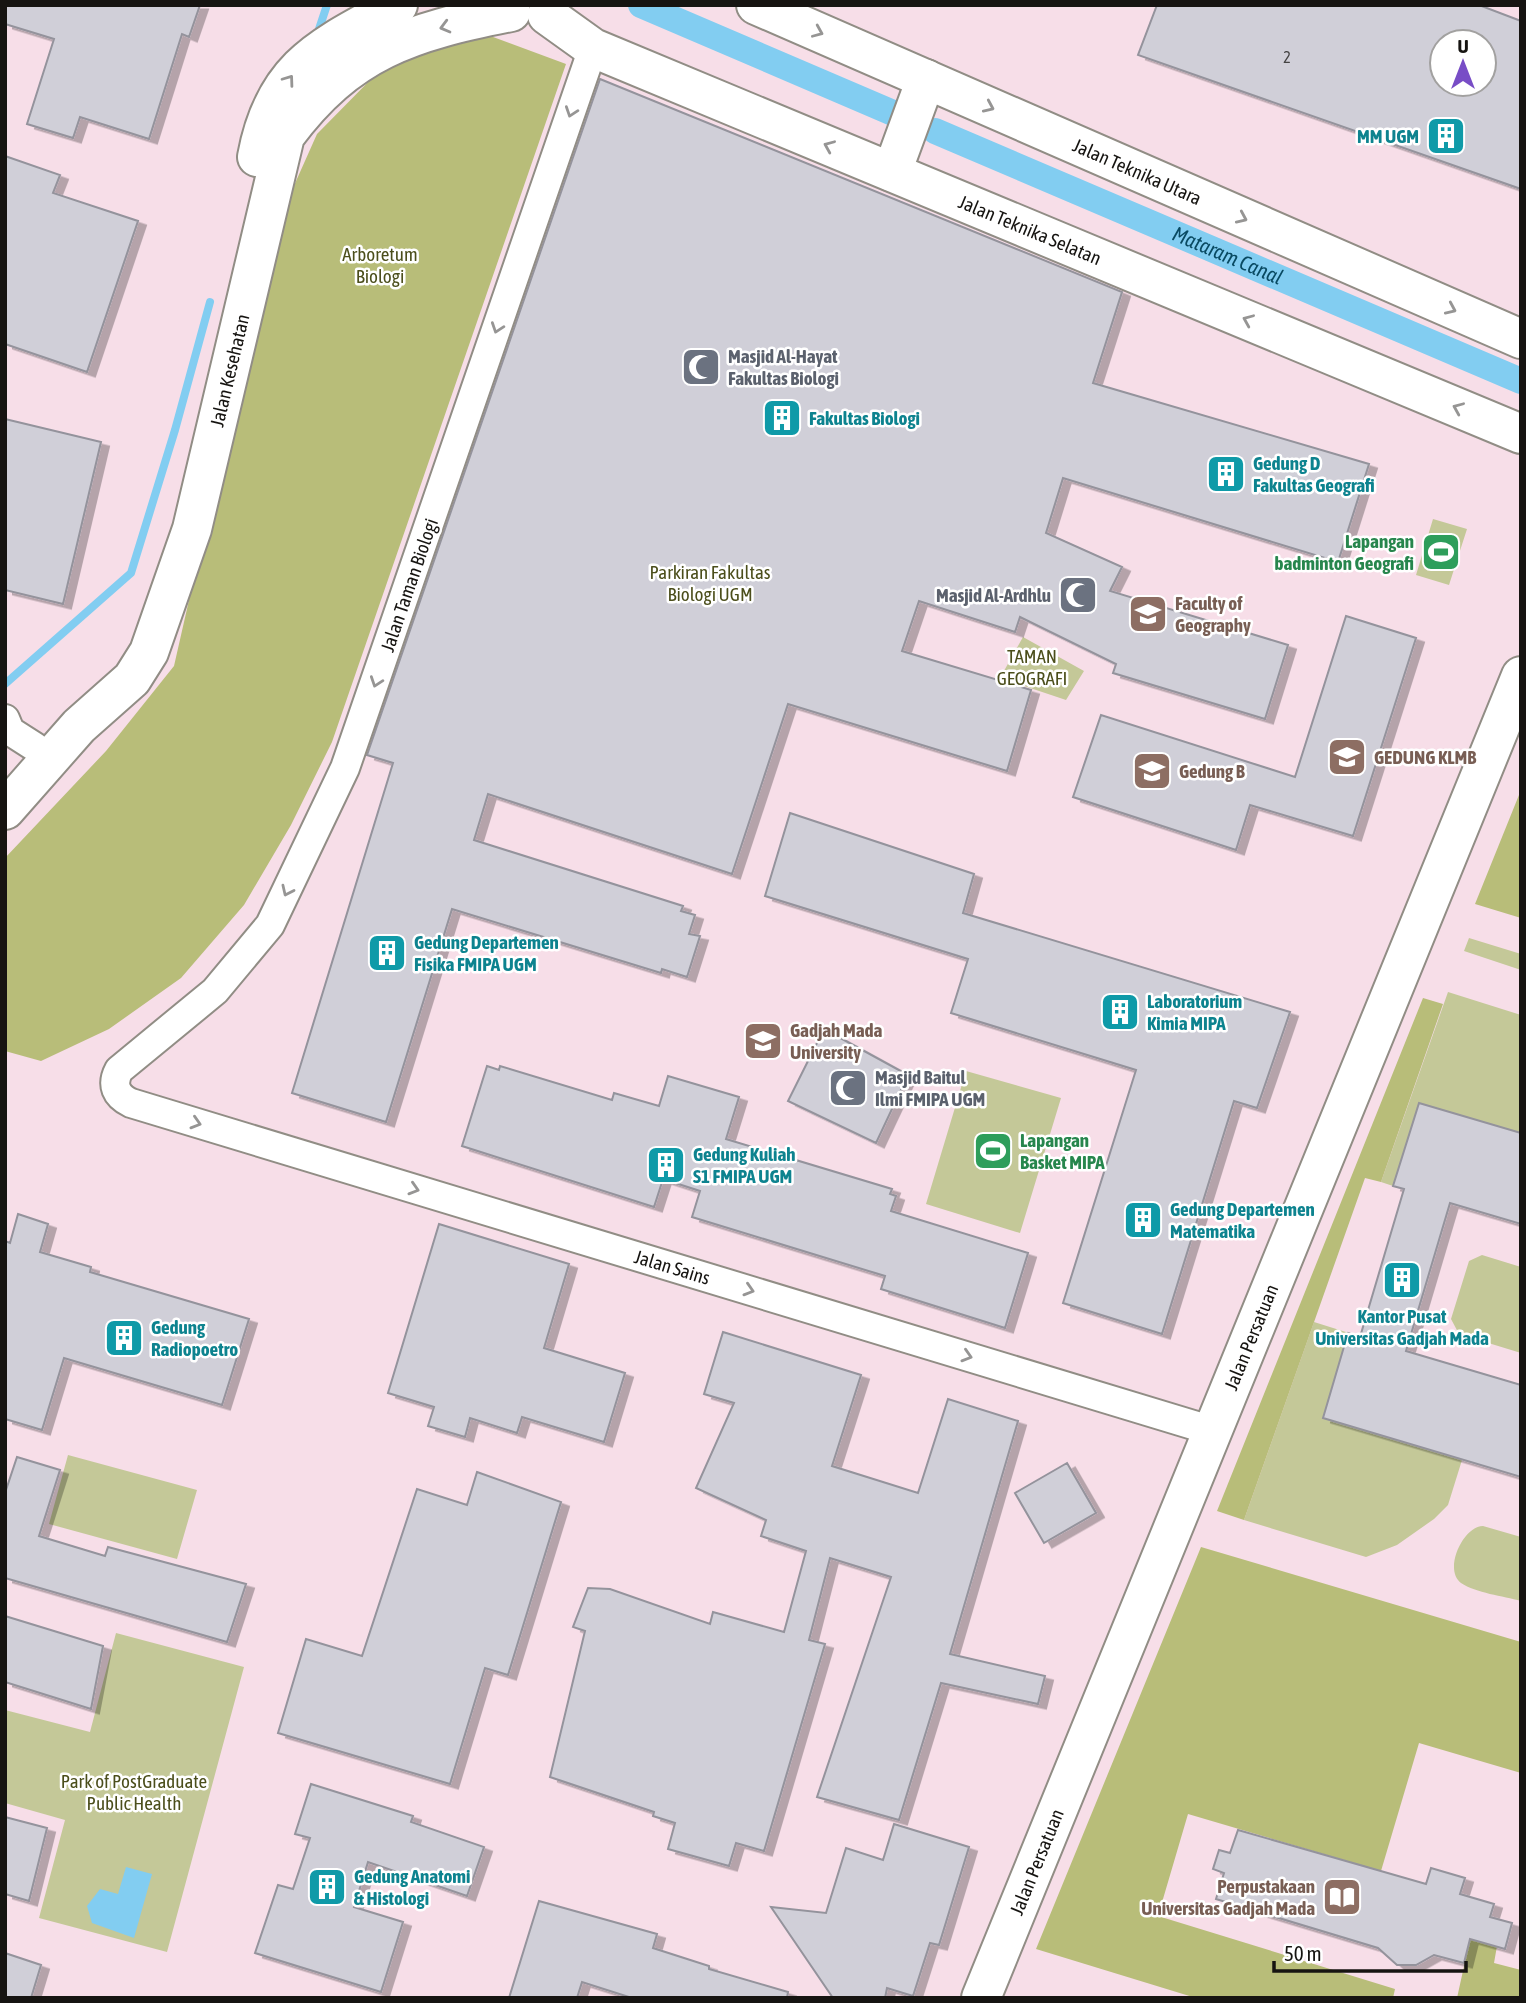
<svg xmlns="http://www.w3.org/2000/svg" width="1526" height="2003" viewBox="0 0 1526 2003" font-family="'Asap Condensed',sans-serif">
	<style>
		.education { fill: #f7dee8; fill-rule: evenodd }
		.green { fill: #c4c898 }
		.forest { fill: #b8bd79 }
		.water { fill: #82cdf1 }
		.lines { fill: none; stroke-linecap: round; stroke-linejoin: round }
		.stream { stroke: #82cdf1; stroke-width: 8 }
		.canal { stroke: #82cdf1; stroke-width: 26 }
		.building { fill: #d0cfd8; stroke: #94939c; stroke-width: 2; fill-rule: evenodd; filter: url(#shadow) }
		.street-casing { stroke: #918d85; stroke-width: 32 }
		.secondary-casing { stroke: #918d85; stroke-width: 42 }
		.primary-casing { stroke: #918d85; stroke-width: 42 }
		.street { stroke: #fff; stroke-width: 28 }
		.secondary { stroke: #fff; stroke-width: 38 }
		.primary { stroke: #fff; stroke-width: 38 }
		.oneway { stroke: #969594 }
		.labels { text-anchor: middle; stroke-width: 5; stroke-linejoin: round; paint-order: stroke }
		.number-label { font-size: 16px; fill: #444343 }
		.culture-label { font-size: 19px; font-weight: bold; fill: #0d838f; stroke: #fff; text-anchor: start }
		.street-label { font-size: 19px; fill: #161411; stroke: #fff }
		.park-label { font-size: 19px; fill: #4b4e1b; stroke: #fff }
		.worship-label { font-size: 19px; font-weight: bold; fill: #5b616d; stroke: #fff; text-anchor: start }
		.leisure-label { font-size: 19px; font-weight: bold; fill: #27864d; stroke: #fff; text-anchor: end }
		.education-label { font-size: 19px; font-weight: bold; fill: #785e54; stroke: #fff; text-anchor: start }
		.water-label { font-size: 21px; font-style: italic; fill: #094a62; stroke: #fff }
	</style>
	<defs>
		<filter id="shadow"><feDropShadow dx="8" dy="4.5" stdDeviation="0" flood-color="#0004"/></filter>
	</defs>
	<rect width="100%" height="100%" fill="#f3efe6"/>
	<path class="education" d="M5,5H1521V1998H5ZM1442,42H1484V84H1442Z"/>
	<path class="green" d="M1433,519L1467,529L1449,585L1416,575Z
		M1023,637L1084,671L1066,700L1000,678Z
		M1469,938L1521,954V970L1464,951Z
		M1448,992L1521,1015V1133L1419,1103L1393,1186L1381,1182Z
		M966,1071L1061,1098L1020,1233L926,1204Z
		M1482,1255L1521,1267V1353L1459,1334L1451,1319L1469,1261Z
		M1314,1322L1349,1333L1323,1418L1462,1460L1448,1505L1434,1519L1397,1545L1366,1557L1244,1520Z
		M68,1455L197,1490L177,1559L49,1524Z
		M1483,1526L1521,1537V1601C1503,1596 1476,1593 1461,1583C1443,1570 1463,1526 1483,1526Z
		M116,1633L244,1667L167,1952L39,1918L65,1820L5,1803V1710L90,1732Z"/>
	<path class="forest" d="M485,34L566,64L332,742L291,825L244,905L181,978L109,1029L41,1061L5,1051V858L106,751L174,666L272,235L317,134L380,70L401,58Z
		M1521,790V918L1475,904Z
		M1423,998L1443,1004L1381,1182L1365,1178L1244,1520L1217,1511Z
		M1201,1547L1521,1642V1773L1419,1743L1381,1871L1188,1814L1158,1916L1395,1989L1393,1998H1196L1036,1949Z
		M1470,1939L1497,1946L1494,1963L1521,1970V1998H1457Z"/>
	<path class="water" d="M126,1867L152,1874L134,1938L92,1923L87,1906L100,1889L118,1894Z"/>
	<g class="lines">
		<path class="stream" d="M319,29L327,5
			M5,684L131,573L175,430L210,302"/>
		<g class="canal">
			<path d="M641,5L893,113"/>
			<path id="s1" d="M935,131L1521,381"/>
		</g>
	</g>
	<path class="building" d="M5,5H200L189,37L182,34L149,139L80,117L73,138L27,124L54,39L5,24Z
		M1157,5H1479L1521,21V189L1138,55ZM1442,42H1484V84H1442Z
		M600,79L1122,292L1093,383L1369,464L1338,562L1063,478L1046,533L1122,567L1110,591L1288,645L1265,719L1113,673L1116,664L1020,617L1015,632L919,601L902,651L1031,690L1007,771L788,704L732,874L488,794L474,840L683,906L681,911L695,915L689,934L700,936L687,977L662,969L661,973L452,909L386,1122L292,1093L393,763L367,755Z
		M5,156L60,175L53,193L138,221L87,372L5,344Z
		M5,419L101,442L63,604L5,590Z
		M1346,616L1416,638L1353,836L1250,805L1236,850L1073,797L1101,715L1295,777Z
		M790,813L974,874L963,913L1290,1012L1257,1108L1234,1101L1162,1334L1063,1303L1136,1070L951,1013L968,959L765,896Z
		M824,1029L908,1075L876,1143L788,1101Z
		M487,1066L499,1070L500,1066L612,1100L614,1093L659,1106L668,1076L739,1097L726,1139L892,1189L890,1194L896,1196L891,1211L1028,1253L1005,1328L881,1289L885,1276L692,1217L700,1191L663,1179L654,1207L462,1146Z
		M1419,1103L1521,1133V1224L1450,1203L1406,1351L1521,1385V1477L1323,1418L1348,1333L1360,1337L1404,1189L1393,1186Z
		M18,1214L48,1224L40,1252L91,1267L90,1272L249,1319L222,1405L64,1358L42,1430L5,1419V1241L10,1243Z
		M439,1224L569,1264L544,1348L625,1373L604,1442L522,1417L517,1433L470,1418L465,1437L428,1426L434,1407L388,1393Z
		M723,1332L861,1375L832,1466L918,1493L948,1399L1018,1421L950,1654L1045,1676L1038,1704L941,1683L899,1820L817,1797L891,1577L830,1558L809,1640L825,1644L764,1851L736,1843L729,1866L668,1849L675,1823L653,1816L654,1812L550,1777L585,1631L573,1627L588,1588L610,1589L710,1624L713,1612L784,1632L806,1551L761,1536L766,1520L696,1488L734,1403L704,1394Z
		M17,1457L60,1470L39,1536L105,1556L108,1547L246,1584L227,1642L5,1578V1493Z
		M1067,1463L1096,1513L1044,1543L1015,1493Z
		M477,1472L561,1502L508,1675L485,1668L450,1784L278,1733L306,1639L362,1656L417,1489L467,1505Z
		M5,1616L103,1646L91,1709L5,1682Z
		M311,1784L413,1816L411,1822L484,1847L467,1896L368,1862L354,1907L403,1922L381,1992L255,1953L278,1885L293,1889L310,1838L295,1834Z
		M5,1817L47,1828L29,1901L5,1894Z
		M894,1824L969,1847L939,1945L930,1943L913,1996L887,1988L885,1998H833L771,1907L826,1913L846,1848L883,1860Z
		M1238,1830L1426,1884L1431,1868L1465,1878L1460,1894L1494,1904L1490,1917L1512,1923L1505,1949L1470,1939L1464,1963L1434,1955L1416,1965H1397L1378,1948L1216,1899L1224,1873L1213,1869L1219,1850L1230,1853Z
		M539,1901L657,1934L653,1948L709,1966V1969L788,1992L787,1998H632L582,1982L577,1998H509Z
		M5,1953L41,1965L31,1998H5Z"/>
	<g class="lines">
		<g class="street-casing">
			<g id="street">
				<path id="s2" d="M593,48L345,768L270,925L215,991L119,1070C111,1085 116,1096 131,1103L1213,1431"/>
				<path d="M5,719L10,731L35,747"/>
			</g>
		</g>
		<g class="secondary-casing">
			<g id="secondary">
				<path id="s3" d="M756,5L1521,339"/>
				<path id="s4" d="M547,15L593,48L1521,434"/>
				<path d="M257,157C274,65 323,46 398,5"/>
				<path d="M892,172L926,79"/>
				<path id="s5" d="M5,810L79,726L132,679L149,652L192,529L285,136C349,50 410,32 511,12"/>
			</g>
		</g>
		<g class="primary-casing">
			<g id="primary">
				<path id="s6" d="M981,1998L1521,676"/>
			</g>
		</g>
		<use href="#street" class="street"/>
		<use href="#secondary" class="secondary"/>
		<use href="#primary" class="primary"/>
	</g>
	<defs><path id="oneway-chevron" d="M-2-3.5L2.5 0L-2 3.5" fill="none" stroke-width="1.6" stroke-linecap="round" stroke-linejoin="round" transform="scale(1.75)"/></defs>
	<g class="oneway">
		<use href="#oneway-chevron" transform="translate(445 27) rotate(165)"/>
		<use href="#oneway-chevron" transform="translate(818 32) rotate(23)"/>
		<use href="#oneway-chevron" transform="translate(289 80) rotate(-54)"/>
		<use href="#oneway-chevron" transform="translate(989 107) rotate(24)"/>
		<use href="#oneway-chevron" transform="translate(571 112) rotate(109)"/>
		<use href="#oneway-chevron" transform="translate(829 146) rotate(-157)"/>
		<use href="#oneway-chevron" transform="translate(1242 218) rotate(24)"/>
		<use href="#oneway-chevron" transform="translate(1451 309) rotate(24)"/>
		<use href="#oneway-chevron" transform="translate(1248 320) rotate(-157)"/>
		<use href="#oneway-chevron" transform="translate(497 328) rotate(109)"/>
		<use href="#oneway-chevron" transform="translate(1458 408) rotate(-157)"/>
		<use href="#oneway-chevron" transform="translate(376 682) rotate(109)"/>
		<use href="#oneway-chevron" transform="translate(287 891) rotate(115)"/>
		<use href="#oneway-chevron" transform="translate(196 1123) rotate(17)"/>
		<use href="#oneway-chevron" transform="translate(414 1189) rotate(17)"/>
		<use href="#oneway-chevron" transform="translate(749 1290) rotate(17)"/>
		<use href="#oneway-chevron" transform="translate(967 1356) rotate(17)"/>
	</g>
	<defs>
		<g id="building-square" transform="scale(2.0125)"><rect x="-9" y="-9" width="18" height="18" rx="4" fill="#0f9aa8" stroke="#fff"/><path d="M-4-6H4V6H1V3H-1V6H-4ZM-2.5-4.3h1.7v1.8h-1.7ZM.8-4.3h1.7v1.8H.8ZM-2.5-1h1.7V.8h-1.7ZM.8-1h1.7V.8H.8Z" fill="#fff"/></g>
		<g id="mosque-square" transform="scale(2.0125)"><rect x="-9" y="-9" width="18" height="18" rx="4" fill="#6b7280" stroke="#fff"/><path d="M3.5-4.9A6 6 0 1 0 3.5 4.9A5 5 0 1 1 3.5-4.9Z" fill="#fff"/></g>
		<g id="stadium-square" transform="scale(2.0125)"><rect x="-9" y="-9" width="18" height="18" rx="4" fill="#2e9e5b" stroke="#fff"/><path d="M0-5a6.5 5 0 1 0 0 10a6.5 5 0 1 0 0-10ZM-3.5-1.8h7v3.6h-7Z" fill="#fff"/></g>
		<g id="university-square" transform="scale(2.0125)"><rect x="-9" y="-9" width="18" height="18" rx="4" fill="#8d6e63" stroke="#fff"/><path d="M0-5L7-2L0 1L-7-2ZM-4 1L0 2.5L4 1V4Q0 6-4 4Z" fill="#fff"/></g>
		<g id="library-square" transform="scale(2.0125)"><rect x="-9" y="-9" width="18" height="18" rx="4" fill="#8d6e63" stroke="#fff"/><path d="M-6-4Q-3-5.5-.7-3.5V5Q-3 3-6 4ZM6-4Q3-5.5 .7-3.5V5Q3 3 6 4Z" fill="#fff"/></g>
	</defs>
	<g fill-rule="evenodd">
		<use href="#building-square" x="1446" y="136"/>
		<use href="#mosque-square" x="701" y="367"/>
		<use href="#building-square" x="782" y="418"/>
		<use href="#building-square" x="1226" y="474"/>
		<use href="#stadium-square" x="1441" y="552"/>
		<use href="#mosque-square" x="1078" y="595"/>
		<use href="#university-square" x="1148" y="614"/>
		<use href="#university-square" x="1347" y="757"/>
		<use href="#university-square" x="1152" y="771"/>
		<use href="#building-square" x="387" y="953"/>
		<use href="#building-square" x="1120" y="1012"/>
		<use href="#university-square" x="763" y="1041"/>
		<use href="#mosque-square" x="848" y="1088"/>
		<use href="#stadium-square" x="993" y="1151"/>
		<use href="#building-square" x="666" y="1165"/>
		<use href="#building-square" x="1143" y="1220"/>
		<use href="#building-square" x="1402" y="1280"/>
		<use href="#building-square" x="124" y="1338"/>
		<use href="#building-square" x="327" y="1887"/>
		<use href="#library-square" x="1342" y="1897"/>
	</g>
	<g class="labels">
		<g class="number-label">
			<text x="1287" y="63">2</text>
		</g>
		<g class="culture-label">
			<text x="1419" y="143" text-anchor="end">MM UGM</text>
			<text x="809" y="425">Fakultas Biologi</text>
			<text x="1253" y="470">Gedung D<tspan x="1253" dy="22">Fakultas Geografi</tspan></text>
			<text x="414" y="949">Gedung Departemen<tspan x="414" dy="22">Fisika FMIPA UGM</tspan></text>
			<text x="1147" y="1008">Laboratorium<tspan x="1147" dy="22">Kimia MIPA</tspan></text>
			<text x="693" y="1161">Gedung Kuliah<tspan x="693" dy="22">S1 FMIPA UGM</tspan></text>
			<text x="1170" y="1216">Gedung Departemen<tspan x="1170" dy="22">Matematika</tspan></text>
			<text x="1402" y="1323" text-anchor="middle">Kantor Pusat<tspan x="1402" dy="22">Universitas Gadjah Mada</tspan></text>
			<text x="151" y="1334">Gedung<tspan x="151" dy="22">Radiopoetro</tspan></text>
			<text x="354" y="1883">Gedung Anatomi<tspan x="354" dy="22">&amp; Histologi</tspan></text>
		</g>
		<g class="street-label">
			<text dy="7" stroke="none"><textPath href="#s3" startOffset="416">Jalan Teknika Utara</textPath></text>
			<text dy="7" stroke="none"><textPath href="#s4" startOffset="530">Jalan Teknika Selatan</textPath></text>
			<text dy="7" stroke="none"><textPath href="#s5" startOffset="508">Jalan Kesehatan</textPath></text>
			<text transform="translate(409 585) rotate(-71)" y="7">Jalan Taman Biologi</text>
			<text dy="7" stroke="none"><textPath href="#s2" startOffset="1752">Jalan Sains</textPath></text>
			<text dy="7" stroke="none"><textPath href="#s6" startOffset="714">Jalan Persatuan</textPath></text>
			<text dy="7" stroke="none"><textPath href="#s6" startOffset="147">Jalan Persatuan</textPath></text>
		</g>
		<g class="park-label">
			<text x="380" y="261">Arboretum<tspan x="380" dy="22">Biologi</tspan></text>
			<text x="710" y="579">Parkiran Fakultas<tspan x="710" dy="22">Biologi UGM</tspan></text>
			<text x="1032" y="663">TAMAN<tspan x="1032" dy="22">GEOGRAFI</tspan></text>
			<text x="134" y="1788">Park of PostGraduate<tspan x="134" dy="22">Public Health</tspan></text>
		</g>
		<g class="worship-label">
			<text x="728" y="363">Masjid Al-Hayat<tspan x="728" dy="22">Fakultas Biologi</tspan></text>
			<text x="1051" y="602" text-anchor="end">Masjid Al-Ardhlu</text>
			<text x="875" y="1084">Masjid Baitul<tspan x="875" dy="22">Ilmi FMIPA UGM</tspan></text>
		</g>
		<g class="leisure-label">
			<text x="1414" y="548">Lapangan<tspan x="1414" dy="22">badminton Geografi</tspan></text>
			<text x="1020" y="1147" text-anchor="start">Lapangan<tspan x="1020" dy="22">Basket MIPA</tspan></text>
		</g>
		<g class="education-label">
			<text x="1175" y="610">Faculty of<tspan x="1175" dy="22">Geography</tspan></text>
			<text x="1374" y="764">GEDUNG KLMB</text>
			<text x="1179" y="778">Gedung B</text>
			<text x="790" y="1037">Gadjah Mada<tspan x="790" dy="22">University</tspan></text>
			<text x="1315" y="1893" text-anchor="end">Perpustakaan<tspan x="1315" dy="22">Universitas Gadjah Mada</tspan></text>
		</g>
		<g class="water-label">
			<text dy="7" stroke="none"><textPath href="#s1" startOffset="318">Mataram Canal</textPath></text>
		</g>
	</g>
	<rect width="1526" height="2003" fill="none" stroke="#161411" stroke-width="14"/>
	<g transform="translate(1463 63)"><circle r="33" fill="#ffffff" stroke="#a2a1a0" stroke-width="2"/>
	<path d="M0-5L12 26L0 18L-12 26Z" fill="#784dc6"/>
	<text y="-10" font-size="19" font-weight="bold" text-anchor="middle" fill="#161411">U</text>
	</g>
	<path d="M1274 1961v10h192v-10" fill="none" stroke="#161411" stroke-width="3.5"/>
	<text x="1284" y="1961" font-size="21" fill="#161411" stroke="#ffffff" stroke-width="5" paint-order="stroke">50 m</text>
</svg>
